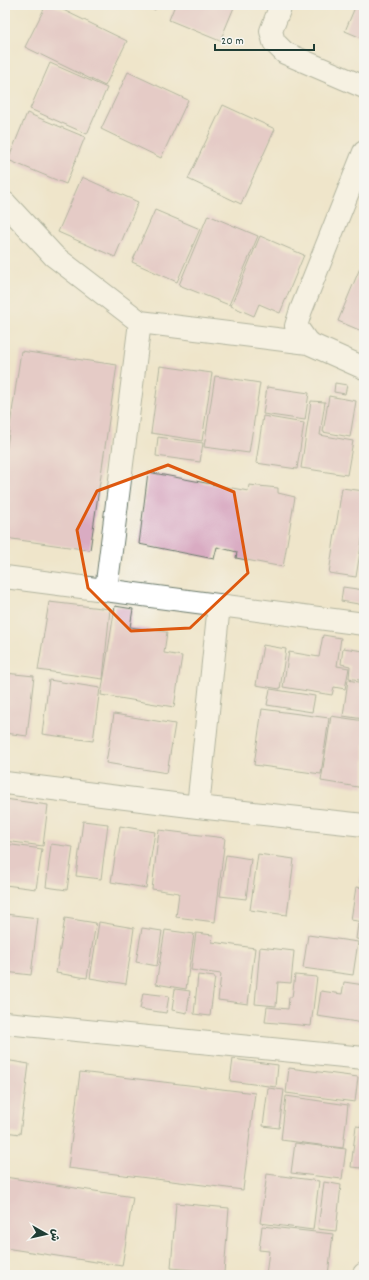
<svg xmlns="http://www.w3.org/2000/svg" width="369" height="1280" viewBox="0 0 369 1280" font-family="Dekko,'Playpen Sans Arabic',sans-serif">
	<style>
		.building { fill: #d9abc2 }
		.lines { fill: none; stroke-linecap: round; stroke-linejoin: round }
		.minor-casing { stroke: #687869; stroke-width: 24 }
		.minor { stroke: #fff; stroke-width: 22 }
		.marked { fill: none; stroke: #de580e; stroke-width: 3; stroke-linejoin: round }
	</style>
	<rect width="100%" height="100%" fill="#f6f6f2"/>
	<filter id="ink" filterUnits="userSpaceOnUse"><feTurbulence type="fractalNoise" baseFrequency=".025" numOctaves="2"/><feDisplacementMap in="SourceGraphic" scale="8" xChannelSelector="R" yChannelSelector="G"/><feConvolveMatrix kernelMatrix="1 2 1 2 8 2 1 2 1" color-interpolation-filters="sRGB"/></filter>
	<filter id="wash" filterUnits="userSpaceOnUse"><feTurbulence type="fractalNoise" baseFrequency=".012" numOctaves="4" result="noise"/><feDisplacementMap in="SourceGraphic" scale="16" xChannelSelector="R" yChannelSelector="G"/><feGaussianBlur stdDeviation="0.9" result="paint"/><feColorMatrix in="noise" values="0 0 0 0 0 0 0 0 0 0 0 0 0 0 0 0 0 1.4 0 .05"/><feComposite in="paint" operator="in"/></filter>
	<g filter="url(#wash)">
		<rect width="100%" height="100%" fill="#efe5cb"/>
		<g id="blocks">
			<path class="building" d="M46,5H53L127,41L105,86L25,47Z
				M144,5H158L155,10Z
				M175,5H235L220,41L169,20Z
				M356,5H364V39L345,31Z
				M50,63L107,88L87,134L30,109Z
				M128,72L188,100L161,158L101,129Z
				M223,105L275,129L241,204L188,179Z
				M27,113L85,137L66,184L8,160Z
				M82,177L138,202L115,257L58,232Z
				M155,210L200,229L177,282L132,262Z
				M208,215L258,236L229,305L179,285Z
				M260,236L304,255L280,313L259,304L254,316L231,306Z
				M5,254H7L6,264H5Z
				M360,268L364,269V332L338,321Z
				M21,351L117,365L90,550L5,538V459Z
				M160,366L212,373L202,441L151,433Z
				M215,376L260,383L249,453L204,447Z
				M335,383L347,385L345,394L334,392Z
				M267,387L309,393L305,420L263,414Z
				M329,396L356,401L350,437L323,432Z
				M311,401L325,402L320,435L353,441L347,475L301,468Z
				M263,416L304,423L297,469L256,463Z
				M158,437L203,443L200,462L156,456Z
				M148,472L248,491L249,485L278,488V493L295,497L283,567L236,558L237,552L217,547L214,559L139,544Z
				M342,488L364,491V534H363L356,577L329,573Z
				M363,560H364V575L361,574Z
				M343,587L364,590V605L341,601Z
				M49,602L110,609L103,679L38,670Z
				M115,606L133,609L130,627L167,632L164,653L182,656L174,707L101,695Z
				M323,635L341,638L337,666L349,668L345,689L334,687L332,695L283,687L289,652L319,657Z
				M263,645L286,649L280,689L256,685Z
				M343,648L364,651V681L349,678L350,666L341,664Z
				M5,673L34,676L27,736L5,733Z
				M49,680L100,688L93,741L42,734Z
				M348,680L364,683V719L343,716Z
				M270,689L315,696L312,712L267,705Z
				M262,709L329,718L321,774L254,765Z
				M114,714L175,724L167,773L106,763Z
				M331,716L364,721V788L321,781Z
				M5,799L48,805L43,846L5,841Z
				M83,821L108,824L101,879L76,876Z
				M120,826L155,832L146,888L111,882Z
				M159,830L225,838L215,922L176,917L179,893L152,889Z
				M5,844L42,849L36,889L5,885Z
				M51,844L73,847L67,890L46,887Z
				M258,854L294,859L287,915L250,910Z
				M226,855L251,859L246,899L220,896Z
				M363,858H364V883H360Z
				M356,887L364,888V922L351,920Z
				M5,914L38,918L31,975L5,972Z
				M65,918L96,923L87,978L56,973Z
				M99,922L134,928L126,984L90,978Z
				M358,924L364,925V940L356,939Z
				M142,928L162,931L157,966L136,962Z
				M165,930L194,934L186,989L156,984Z
				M196,933L213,935L212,942L255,948L248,1004L218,1000L221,974L191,970Z
				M308,935L358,942L353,975L303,968Z
				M260,947L294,951L291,983L278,982L276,1006L255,1004Z
				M198,975L215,977L210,1016L194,1014Z
				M295,975L317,977L311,1026L265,1022L267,1007L288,1009L289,997H292Z
				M344,982L364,985V1023L317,1016L321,991L342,994Z
				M175,989L190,991L187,1013L172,1010Z
				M143,993L169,996L166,1013L140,1009Z
				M233,1059L278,1065L276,1087L230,1081Z
				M5,1060L29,1064L20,1134L5,1132Z
				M289,1068L358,1077L355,1102L286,1093Z
				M80,1072L255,1093L243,1190L68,1168Z
				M268,1088L284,1090L279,1128L263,1126Z
				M286,1096L348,1105L343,1148L281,1140Z
				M356,1126L364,1127V1144L361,1168L351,1167Z
				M295,1143L346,1149L342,1179L291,1173Z
				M267,1174L319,1181L313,1230L260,1223Z
				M5,1177L133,1197L122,1266L5,1248Z
				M324,1182L341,1185L336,1231L318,1229Z
				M176,1203L229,1208L224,1273L171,1268Z
				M262,1226L333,1234L328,1275H266L269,1251L259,1250Z"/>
		</g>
	</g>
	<g filter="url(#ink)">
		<use href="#blocks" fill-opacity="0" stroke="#687869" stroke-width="1"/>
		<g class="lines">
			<g class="minor-casing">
				<path id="minor" d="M281,5L271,31L274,42L285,53L364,87
					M364,152L301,310L296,326L308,343L364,368
					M5,203L54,256L140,322
					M5,577L364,624
					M106,590L140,322L308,343
					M5,783L198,807L364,825
					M198,807L219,605
					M5,1023L364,1058
					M364,1275V1274"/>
			</g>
			<use href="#minor" class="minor"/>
		</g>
	</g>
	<path d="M0 0H369V1280H0ZM168,465L234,492L248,573L190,628L131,631L88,588L77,530L97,491Z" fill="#efe5cb" fill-opacity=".55" fill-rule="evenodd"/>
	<path class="marked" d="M168,465L234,492L248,573L190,628L131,631L88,588L77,530L97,491Z"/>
	<rect width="369" height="1280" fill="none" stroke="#f6f6f2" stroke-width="20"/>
	<g transform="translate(46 1234) rotate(98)" stroke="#f6f6f2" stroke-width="3" paint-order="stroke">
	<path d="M0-3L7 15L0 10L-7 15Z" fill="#1f3d34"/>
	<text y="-6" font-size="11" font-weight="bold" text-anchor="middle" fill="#1f3d34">ش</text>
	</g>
	<path d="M215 44v6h99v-6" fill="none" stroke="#1f3d34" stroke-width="2"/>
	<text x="221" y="44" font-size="12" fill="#1f3d34" stroke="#f6f6f2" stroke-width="3" paint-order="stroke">20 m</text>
</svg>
